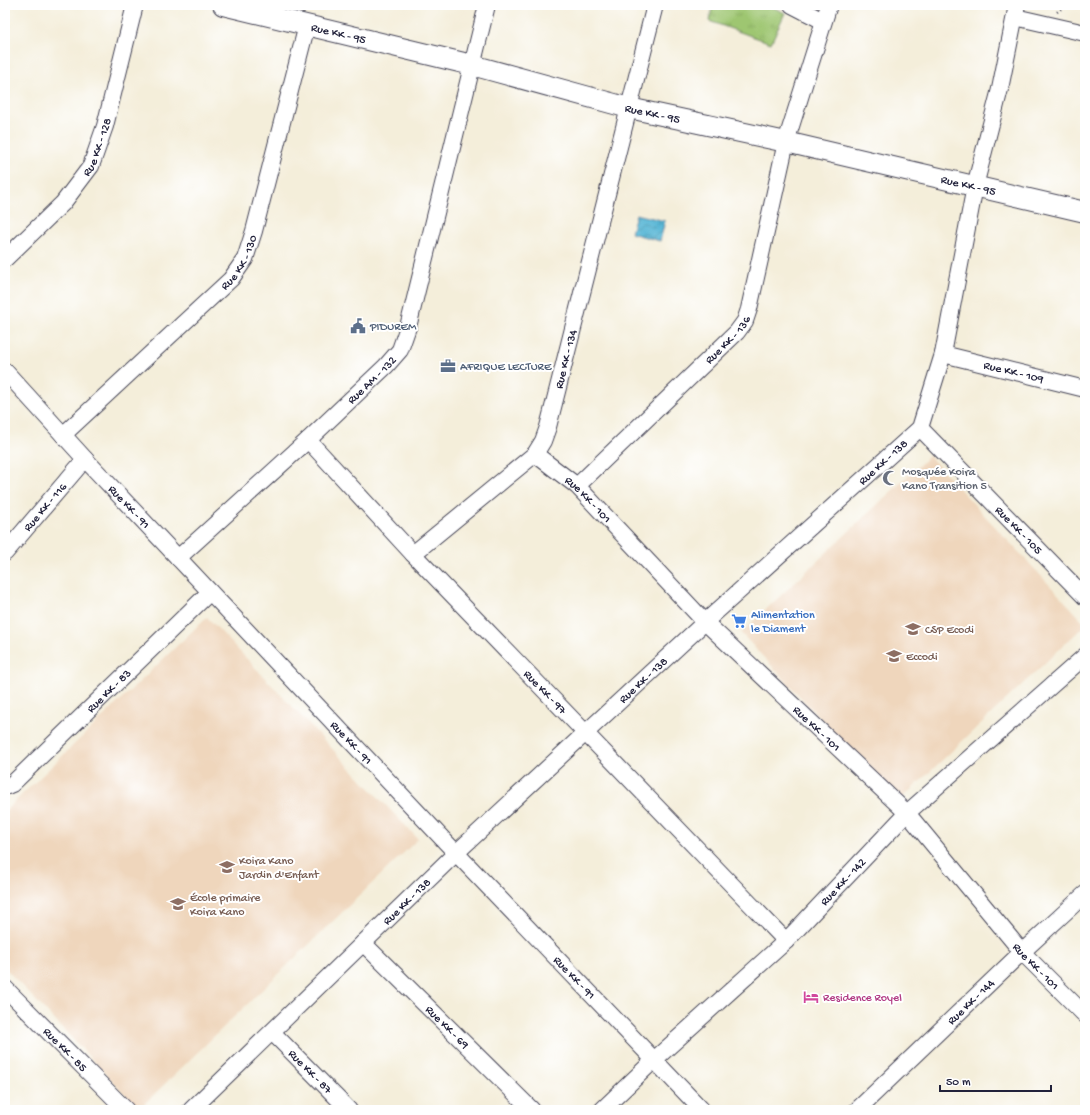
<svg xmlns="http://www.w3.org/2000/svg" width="1090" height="1115" viewBox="0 0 1090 1115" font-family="'Gochi Hand',sans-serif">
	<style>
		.built { fill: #efd6bc }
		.grass { fill: url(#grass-tufts); stroke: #607456 }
		.water { fill: url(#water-waves); stroke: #3c6c88 }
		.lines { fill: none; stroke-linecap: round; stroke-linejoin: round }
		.minor-casing { stroke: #424153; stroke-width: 18 }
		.tertiary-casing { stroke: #424153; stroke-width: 22 }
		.path { stroke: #424153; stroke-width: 2.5; stroke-dasharray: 1 3; stroke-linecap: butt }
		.minor { stroke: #fff; stroke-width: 16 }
		.tertiary { stroke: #fff; stroke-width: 20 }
		.labels { text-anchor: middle; stroke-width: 4; stroke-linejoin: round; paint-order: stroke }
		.street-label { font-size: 12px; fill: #22223b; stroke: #fff }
		.service-label { font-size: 12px; fill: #4e5e75; stroke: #fff; text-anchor: start }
		.worship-label { font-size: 12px; fill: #5b616d; stroke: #fff; text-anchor: start }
		.shop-label { font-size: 12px; fill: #366cbe; stroke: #fff; text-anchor: start }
		.education-label { font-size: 12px; fill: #785e54; stroke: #fff; text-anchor: start }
		.hotel-label { font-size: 12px; fill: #b23c85; stroke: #fff; text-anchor: start }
	</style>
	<defs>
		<pattern id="grass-tufts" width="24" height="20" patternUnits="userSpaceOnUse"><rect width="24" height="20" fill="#9ec671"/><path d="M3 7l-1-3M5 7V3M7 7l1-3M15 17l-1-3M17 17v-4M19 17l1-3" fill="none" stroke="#88aa63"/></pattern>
		<pattern id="water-waves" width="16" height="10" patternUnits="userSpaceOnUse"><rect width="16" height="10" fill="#57b6d5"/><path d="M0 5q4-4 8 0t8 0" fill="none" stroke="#4894ae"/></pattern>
	</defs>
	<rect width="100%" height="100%" fill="#fff"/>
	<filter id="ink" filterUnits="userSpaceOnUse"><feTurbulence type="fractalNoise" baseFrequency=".025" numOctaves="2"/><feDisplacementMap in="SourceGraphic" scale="8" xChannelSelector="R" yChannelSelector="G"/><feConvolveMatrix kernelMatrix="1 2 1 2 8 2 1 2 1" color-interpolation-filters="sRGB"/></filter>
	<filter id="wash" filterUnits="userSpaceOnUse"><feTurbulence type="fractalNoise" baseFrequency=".012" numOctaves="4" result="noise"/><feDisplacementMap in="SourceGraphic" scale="16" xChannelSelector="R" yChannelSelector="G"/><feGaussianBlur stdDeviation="0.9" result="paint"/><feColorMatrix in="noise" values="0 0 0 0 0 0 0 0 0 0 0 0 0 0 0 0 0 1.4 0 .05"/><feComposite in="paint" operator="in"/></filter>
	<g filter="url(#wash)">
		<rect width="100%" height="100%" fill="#f4eeda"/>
		<path class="built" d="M929,456L1085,623V625L898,802L741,633Z
			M207,617L418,839L139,1109L5,968V811Z"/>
		<path class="grass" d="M713,5H768L785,13L771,43L709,21Z"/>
		<path class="water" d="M636,214L665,221L660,241L631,233Z"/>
	</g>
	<g filter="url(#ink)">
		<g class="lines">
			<g class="minor-casing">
				<g id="minor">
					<path d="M792,5L823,21"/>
					<path d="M1015,17L1085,33"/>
					<path id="s1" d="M5,259L63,203L91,166L105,126L135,5"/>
					<path id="s2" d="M943,354L1085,389"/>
					<path id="s3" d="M5,371L85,459L456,853L702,1110"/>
					<path id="s4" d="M920,428L1085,597"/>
					<path id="s5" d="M63,435L231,279L245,259L254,231L307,25"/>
					<path id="s6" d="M308,440L413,554L786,941"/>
					<path id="s7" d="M535,454L577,486L705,622L907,813L1022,952L1085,1015"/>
					<path id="s8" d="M577,486L737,332L745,321L749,309L786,142L829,5"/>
					<path id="s9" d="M5,553L85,459"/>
					<path id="s10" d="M413,554L535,454L543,441L548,427L655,5"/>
					<path id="s11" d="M178,558L308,440L386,366L400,350L408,327L487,5"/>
					<path id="s12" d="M5,787L12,784L210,592"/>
					<path id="s13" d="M363,943L532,1110"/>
					<path id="s14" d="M5,988L126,1110"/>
					<path id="s15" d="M272,1032L349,1110"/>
					<path id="s16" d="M191,1110L456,853L705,622L920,428L943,354L975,186L1000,89L1017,5"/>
					<path id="s17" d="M602,1110L654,1060L786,941L907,813L1085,656"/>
					<path id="s18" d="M857,1110L1022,952L1085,894"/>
				</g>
			</g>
			<g class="tertiary-casing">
				<g id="tertiary">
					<path id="s19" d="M223,5L472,65L629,108L786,142L1085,212"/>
				</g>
			</g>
			<path class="path" d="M1057,12L1066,5"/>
			<use href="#minor" class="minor"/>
			<use href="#tertiary" class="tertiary"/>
		</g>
	</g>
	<defs>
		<g id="civic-bare" transform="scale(1.2)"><path d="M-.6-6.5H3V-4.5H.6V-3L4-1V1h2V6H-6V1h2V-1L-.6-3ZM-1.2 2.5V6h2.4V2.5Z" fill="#5c6f8a" stroke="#fff" stroke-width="2.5" paint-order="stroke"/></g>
		<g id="office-bare" transform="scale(1.2)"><path d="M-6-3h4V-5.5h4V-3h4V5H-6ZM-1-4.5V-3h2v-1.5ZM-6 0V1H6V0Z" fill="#5c6f8a" stroke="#fff" stroke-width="2.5" paint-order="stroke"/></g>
		<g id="mosque-bare" transform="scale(1.2)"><path d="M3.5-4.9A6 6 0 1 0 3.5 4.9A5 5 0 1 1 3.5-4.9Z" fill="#6b7280" stroke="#fff" stroke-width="2.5" paint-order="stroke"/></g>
		<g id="supermarket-bare" transform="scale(1.2)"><path d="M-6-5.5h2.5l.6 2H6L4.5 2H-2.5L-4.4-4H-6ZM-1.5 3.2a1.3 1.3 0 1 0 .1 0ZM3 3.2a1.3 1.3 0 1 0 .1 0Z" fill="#3f7fe0" stroke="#fff" stroke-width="2.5" paint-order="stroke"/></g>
		<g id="school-bare" transform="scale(1.2)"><path d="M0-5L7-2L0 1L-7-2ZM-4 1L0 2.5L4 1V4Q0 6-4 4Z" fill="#8d6e63" stroke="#fff" stroke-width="2.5" paint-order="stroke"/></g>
		<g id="hotel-bare" transform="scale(1.2)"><path d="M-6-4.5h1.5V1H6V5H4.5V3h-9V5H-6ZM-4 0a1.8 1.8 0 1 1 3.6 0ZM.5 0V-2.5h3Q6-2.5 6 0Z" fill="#d1479c" stroke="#fff" stroke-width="2.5" paint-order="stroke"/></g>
	</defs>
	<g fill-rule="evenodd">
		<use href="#civic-bare" x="358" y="326"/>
		<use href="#office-bare" x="448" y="366"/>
		<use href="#mosque-bare" x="890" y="478"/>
		<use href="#supermarket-bare" x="739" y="621"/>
		<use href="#school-bare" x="913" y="629"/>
		<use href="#school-bare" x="894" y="656"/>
		<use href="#school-bare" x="227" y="867"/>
		<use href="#school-bare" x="178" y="904"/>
		<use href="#hotel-bare" x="811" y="997"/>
	</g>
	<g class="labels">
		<g class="street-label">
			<text dy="4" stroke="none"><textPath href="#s19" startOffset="119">Rue KK - 95</textPath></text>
			<text dy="4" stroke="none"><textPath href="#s19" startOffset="443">Rue KK - 95</textPath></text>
			<text dy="4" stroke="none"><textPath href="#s1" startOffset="147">Rue KK - 128</textPath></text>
			<text dy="4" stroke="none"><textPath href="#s19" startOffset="767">Rue KK - 95</textPath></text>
			<text dy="4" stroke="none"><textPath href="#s5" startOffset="248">Rue KK - 130</textPath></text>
			<text dy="4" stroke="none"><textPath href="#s8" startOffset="210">Rue KK - 136</textPath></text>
			<text dy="4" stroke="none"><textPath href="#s10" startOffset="258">Rue KK - 134</textPath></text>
			<text dy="4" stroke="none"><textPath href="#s2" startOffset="73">Rue KK - 109</textPath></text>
			<text dy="4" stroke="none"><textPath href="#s11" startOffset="263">Rue AM - 132</textPath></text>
			<text dy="4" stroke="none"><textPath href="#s16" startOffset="948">Rue KK - 138</textPath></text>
			<text dy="4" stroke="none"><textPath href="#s7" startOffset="70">Rue KK - 101</textPath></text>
			<text dy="4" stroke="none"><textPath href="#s9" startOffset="61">Rue KK - 116</textPath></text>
			<text dy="4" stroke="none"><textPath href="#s3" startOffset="184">Rue KK - 91</textPath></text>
			<text dy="4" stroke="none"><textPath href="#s4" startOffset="142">Rue KK - 105</textPath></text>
			<text dy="4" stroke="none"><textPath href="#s16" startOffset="624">Rue KK - 138</textPath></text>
			<text dy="4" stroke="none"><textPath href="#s12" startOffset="142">Rue KK - 83</textPath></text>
			<text dy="4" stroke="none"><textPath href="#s6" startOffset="346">Rue KK - 97</textPath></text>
			<text dy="4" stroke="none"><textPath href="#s7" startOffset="394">Rue KK - 101</textPath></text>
			<text dy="4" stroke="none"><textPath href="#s3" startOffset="508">Rue KK - 91</textPath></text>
			<text dy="4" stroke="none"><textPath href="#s17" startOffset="332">Rue KK - 142</textPath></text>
			<text dy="4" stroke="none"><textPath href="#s16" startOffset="300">Rue KK - 138</textPath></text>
			<text dy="4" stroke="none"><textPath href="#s7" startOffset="718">Rue KK - 101</textPath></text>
			<text dy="4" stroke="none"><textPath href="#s3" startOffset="832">Rue KK - 91</textPath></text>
			<text dy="4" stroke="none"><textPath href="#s18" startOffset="157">Rue KK - 144</textPath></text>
			<text dy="4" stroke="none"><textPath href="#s13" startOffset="119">Rue KK - 69</textPath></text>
			<text dy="4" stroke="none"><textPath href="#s14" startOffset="86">Rue KK - 85</textPath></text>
			<text dy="4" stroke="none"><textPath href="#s15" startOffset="55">Rue KK - 87</textPath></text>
		</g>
		<g class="service-label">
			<text x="370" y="330">PIDUREM</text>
			<text x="460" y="370">AFRIQUE LECTURE</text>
		</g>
		<g class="worship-label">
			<text x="902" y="475">Mosquée Koira<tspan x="902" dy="14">Kano Transition 5</tspan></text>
		</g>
		<g class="shop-label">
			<text x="751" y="618">Alimentation<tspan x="751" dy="14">le Diament</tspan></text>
		</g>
		<g class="education-label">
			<text x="925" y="633">CSP Ecodi</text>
			<text x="906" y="660">Eccodi</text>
			<text x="239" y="864">Koira Kano<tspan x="239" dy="14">Jardin d'Enfant</tspan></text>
			<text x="190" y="901">École primaire<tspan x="190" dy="14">Koira Kano</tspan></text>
		</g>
		<g class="hotel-label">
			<text x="823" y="1001">Residence Royel</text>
		</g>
	</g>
	<rect width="1090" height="1115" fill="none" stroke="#fff" stroke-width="20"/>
	<path d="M940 1085v6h111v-6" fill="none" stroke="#22223b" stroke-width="2"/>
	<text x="946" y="1085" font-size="12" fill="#22223b" stroke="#ffffff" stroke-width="3" paint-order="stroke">50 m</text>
</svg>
